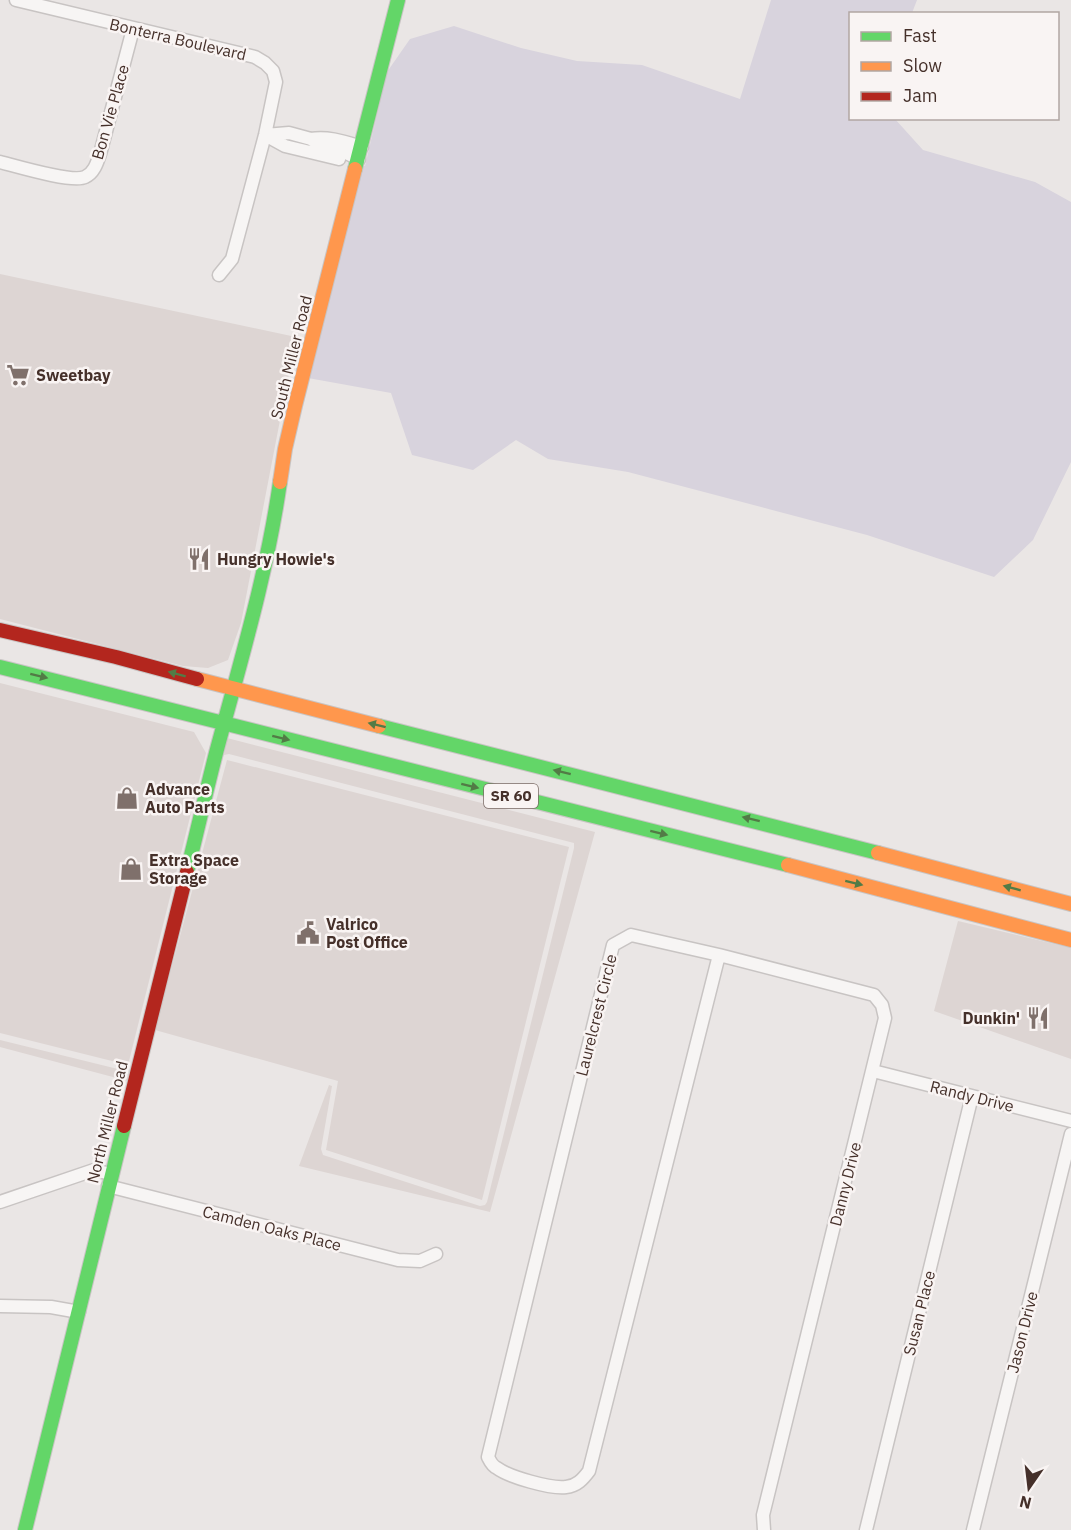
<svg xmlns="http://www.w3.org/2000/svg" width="1071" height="1530" viewBox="0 0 1071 1530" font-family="'IBM Plex Sans',sans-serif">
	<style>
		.built { fill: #ddd5d3 }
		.green { fill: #d8d3dd }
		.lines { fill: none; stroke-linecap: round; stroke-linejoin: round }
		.street-casing { stroke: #c8c4c3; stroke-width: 15 }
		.fast-casing { stroke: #c8c4c3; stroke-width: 16 }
		.slow-casing { stroke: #c8c4c3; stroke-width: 16 }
		.jam-casing { stroke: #c8c4c3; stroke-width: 16 }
		.street { stroke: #f7f5f4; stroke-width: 12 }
		.fast { stroke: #63d668; stroke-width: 14 }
		.slow { stroke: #ff974d; stroke-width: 14 }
		.jam { stroke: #b3261e; stroke-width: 14 }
		.oneway { fill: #527b46 }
		.labels { text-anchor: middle; stroke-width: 5; stroke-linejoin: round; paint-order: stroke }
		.shield { fill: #f9f4f3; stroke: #7b6b66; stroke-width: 1.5 }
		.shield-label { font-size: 15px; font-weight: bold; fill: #45302a }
		.street-label { font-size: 16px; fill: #45302a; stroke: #f9f4f3 }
		.poi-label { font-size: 16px; font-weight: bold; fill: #45302a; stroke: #f9f4f3; text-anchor: start }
	</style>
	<rect width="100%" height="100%" fill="#eae6e5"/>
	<path class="built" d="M0,274L296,337L241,623L228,660L208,668L183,666L0,619Z
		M0,683L194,732L206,753L128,1065L0,1033Z
		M227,738L595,832L490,1212L299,1166L329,1085L332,1086L321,1149L323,1155L480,1206L485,1205L487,1202L574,848V843L229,754L224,755Z
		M227,760L569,847L482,1200L326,1150L338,1081L155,1030Z
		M958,921L1071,948V1059L934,1011Z
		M0,1040L126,1071L131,1070L128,1081L0,1047Z"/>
	<path class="green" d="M771,0H917L912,13L850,14V118L895,119L923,150L1035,182L1071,202V462L1033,540L994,577L867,535L628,472L548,459L516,440L473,470L412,455L391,393L308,378L363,166H365L387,72L410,39L454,26L521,48L577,61L642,65L740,99Z"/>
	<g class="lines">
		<g class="street-casing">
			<path id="street" d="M16,0L255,57L265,63L273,71L276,82L265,135L232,259L219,275
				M265,135L289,133L311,139L321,146L344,152L359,159
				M265,135L285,146L339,159
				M311,139C328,136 345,142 362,147
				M0,162C16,166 72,183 85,177C94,173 97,163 100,154L133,29
				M631,935L719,955L589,1471C583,1479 577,1486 566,1487C551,1489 509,1477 497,1468C492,1466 490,1461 488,1457L613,945Z
				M719,955L874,995L882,1005L885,1018L763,1515L764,1530
				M873,1071L1071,1121
				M108,1186L398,1260L420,1261L436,1254
				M0,1202L94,1170L111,1174
				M0,1306L51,1307L79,1312
				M866,1530L972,1096
				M973,1530L1071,1134"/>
		</g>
		<g class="fast-casing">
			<path id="fast" d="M355,169L398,0
				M0,667L788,865
				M379,726L878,853
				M187,872C197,832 206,792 216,753C240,663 267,574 280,482
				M25,1530L124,1126"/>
		</g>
		<g class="slow-casing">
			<path id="slow" d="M280,482L285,449L295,406L355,169
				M197,679L379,726
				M878,853L1071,904
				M788,865L1071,940"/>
		</g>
		<g class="jam-casing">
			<path id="jam" d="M0,630L116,657L197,679
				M124,1126L187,872"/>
		</g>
		<use href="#street" class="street"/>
		<use href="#fast" class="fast"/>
		<use href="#slow" class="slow"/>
		<use href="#jam" class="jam"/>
	</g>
	<defs><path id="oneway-solid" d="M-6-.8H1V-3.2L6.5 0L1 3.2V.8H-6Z" transform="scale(1.5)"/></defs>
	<g class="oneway">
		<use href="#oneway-solid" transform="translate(177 674) rotate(-165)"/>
		<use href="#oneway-solid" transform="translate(39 676) rotate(14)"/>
		<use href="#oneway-solid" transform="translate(377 725) rotate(-166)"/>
		<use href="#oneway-solid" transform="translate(281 738) rotate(14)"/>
		<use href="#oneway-solid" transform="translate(562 772) rotate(-166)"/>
		<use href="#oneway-solid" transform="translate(470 786) rotate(14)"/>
		<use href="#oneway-solid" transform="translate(751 819) rotate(-166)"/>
		<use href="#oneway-solid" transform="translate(659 833) rotate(14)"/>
		<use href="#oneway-solid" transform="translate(854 883) rotate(14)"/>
		<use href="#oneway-solid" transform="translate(1012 888) rotate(-165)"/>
	</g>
	<defs>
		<g id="supermarket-bare" transform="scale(1.8)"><path d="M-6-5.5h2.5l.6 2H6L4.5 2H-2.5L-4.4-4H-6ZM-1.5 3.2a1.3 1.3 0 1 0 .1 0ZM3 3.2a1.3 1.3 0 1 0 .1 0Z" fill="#7f706b" stroke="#f9f4f3" stroke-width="2.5" paint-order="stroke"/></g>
		<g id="restaurant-bare" transform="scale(1.8)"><path d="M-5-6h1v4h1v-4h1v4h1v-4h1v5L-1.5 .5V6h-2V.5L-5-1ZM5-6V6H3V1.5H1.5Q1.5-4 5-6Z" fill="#7f706b" stroke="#f9f4f3" stroke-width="2.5" paint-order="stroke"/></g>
		<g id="shop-bare" transform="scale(1.8)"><path d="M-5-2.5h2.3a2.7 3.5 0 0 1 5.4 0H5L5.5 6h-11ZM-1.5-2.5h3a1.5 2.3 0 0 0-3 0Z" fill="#7f706b" stroke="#f9f4f3" stroke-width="2.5" paint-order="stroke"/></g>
		<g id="civic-bare" transform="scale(1.8)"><path d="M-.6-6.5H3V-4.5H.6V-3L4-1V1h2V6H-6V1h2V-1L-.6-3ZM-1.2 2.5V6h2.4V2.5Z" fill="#7f706b" stroke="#f9f4f3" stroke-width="2.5" paint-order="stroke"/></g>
	</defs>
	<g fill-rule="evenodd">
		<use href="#supermarket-bare" x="18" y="375"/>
		<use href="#restaurant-bare" x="199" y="559"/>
		<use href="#shop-bare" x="127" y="798"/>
		<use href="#shop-bare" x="131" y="869"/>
		<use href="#civic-bare" x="308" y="933"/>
		<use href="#restaurant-bare" x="1038" y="1018"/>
	</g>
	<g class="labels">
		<rect class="shield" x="484" y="784" width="54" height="24" rx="4.5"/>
		<g class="shield-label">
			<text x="511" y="801">SR 60</text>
		</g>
		<g class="street-label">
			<text transform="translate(178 39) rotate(13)" y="6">Bonterra Boulevard</text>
			<text transform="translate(110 112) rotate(-74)" y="6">Bon Vie Place</text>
			<text transform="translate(291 357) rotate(-76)" y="6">South Miller Road</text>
			<text transform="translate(596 1015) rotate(-76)" y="6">Laurelcrest Circle</text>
			<text transform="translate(972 1096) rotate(14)" y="6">Randy Drive</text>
			<text transform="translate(107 1122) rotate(-76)" y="6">North Miller Road</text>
			<text transform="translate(845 1184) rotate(-76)" y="6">Danny Drive</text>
			<text transform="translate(272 1228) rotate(14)" y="6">Camden Oaks Place</text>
			<text transform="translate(919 1313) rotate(-76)" y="6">Susan Place</text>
			<text transform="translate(1022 1332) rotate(-76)" y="6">Jason Drive</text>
		</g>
		<g class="poi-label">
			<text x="36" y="381">Sweetbay</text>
			<text x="217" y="565">Hungry Howie's</text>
			<text x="145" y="795">Advance<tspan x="145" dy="18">Auto Parts</tspan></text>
			<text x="149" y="866">Extra Space<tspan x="149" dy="18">Storage</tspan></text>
			<text x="326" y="930">Valrico<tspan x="326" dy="18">Post Office</tspan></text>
			<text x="1020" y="1024" text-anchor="end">Dunkin'</text>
		</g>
	</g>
	<rect x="849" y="12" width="210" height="108" fill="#f9f4f3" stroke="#b1a6a3" stroke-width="1.5"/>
	<rect x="861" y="32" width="30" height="9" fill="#63d668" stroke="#b1a6a3" stroke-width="1.5"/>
	<text x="903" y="42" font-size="18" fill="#45302a">Fast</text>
	<rect x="861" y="62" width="30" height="9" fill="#ff974d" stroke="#b1a6a3" stroke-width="1.5"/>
	<text x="903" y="72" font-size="18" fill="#45302a">Slow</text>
	<rect x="861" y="92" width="30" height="9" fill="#b3261e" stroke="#b1a6a3" stroke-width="1.5"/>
	<text x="903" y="102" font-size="18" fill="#45302a">Jam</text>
	<g transform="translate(1029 1488) rotate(194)" stroke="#f9f4f3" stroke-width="4.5" paint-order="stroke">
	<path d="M0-4.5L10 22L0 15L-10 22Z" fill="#45302a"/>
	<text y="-9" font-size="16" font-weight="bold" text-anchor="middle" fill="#45302a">N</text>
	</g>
</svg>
